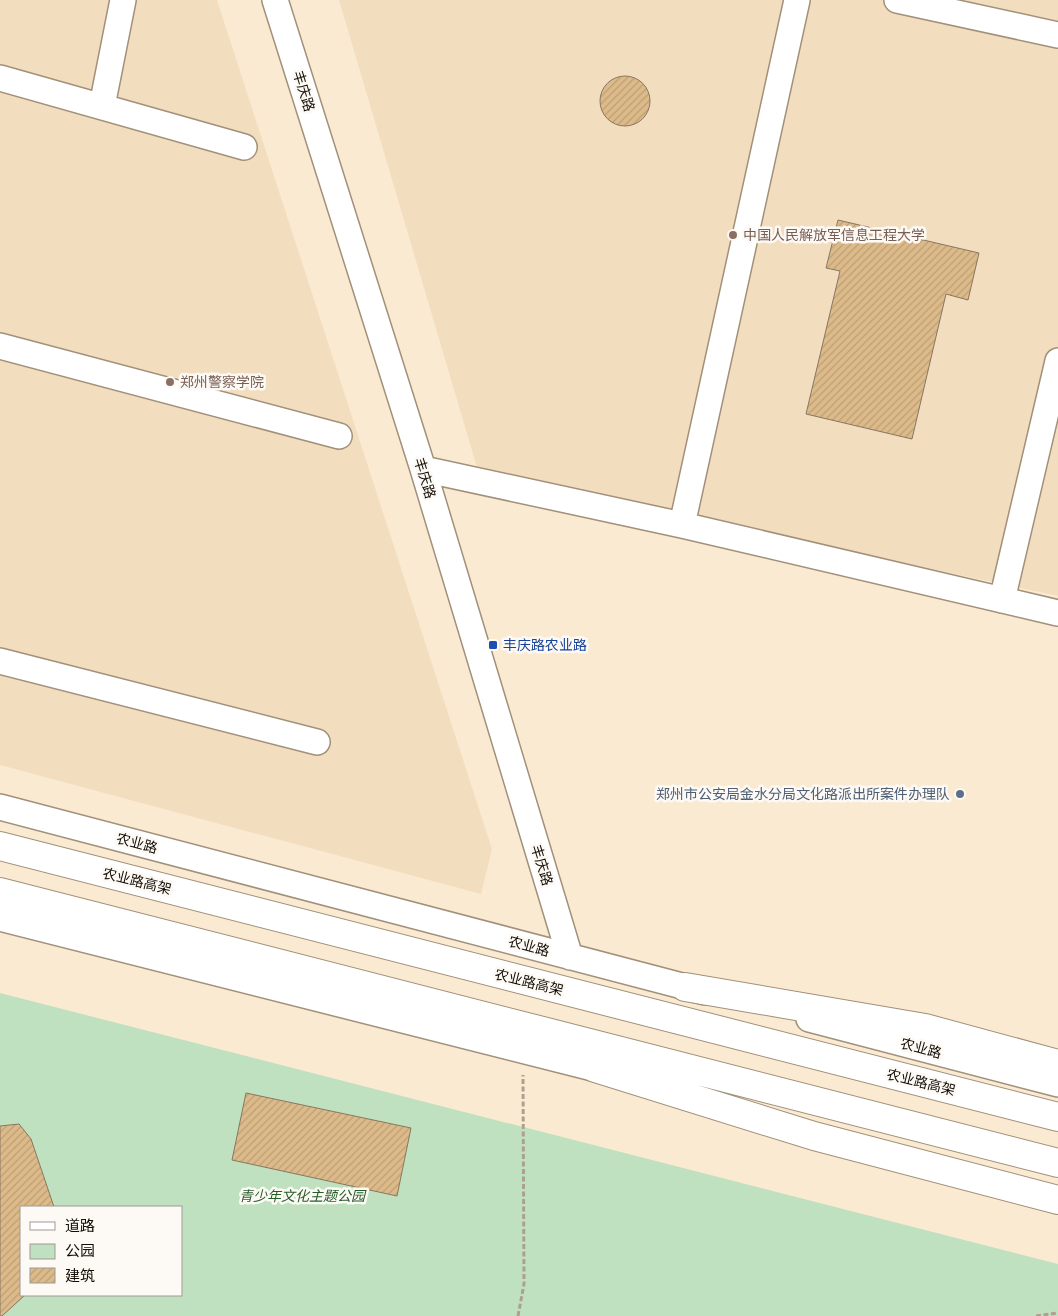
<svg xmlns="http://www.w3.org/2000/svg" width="1058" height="1316" viewBox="0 0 1058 1316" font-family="Lora,'Noto Sans SC',serif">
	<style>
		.built { fill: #f3ddbf }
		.green { fill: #c0e1c0; fill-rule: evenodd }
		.building { fill: url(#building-hatch); stroke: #877762 }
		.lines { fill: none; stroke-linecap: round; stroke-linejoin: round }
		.minor-casing { stroke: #a1907a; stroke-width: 28 }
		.highway-casing { stroke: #a1907a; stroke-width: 30 }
		.path { stroke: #ada08d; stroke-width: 3; stroke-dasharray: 5 2.5; stroke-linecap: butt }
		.minor { stroke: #fff; stroke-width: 25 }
		.highway { stroke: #fff; stroke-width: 28 }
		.education-dot { fill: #8d6e63; stroke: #fdf9f4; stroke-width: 2 }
		.transit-dot { fill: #1a4fb4; stroke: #fdf9f4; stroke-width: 2 }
		.service-dot { fill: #5c6f8a; stroke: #fdf9f4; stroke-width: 2 }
		.labels { text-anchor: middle; stroke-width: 5; stroke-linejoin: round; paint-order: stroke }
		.street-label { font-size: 14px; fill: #120c05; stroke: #fdf9f4 }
		.education-label { font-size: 14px; fill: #785e54; stroke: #fdf9f4; text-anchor: start }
		.transit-label { font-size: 14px; fill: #164399; stroke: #fdf9f4; text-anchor: start }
		.service-label { font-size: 14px; fill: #4e5e75; stroke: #fdf9f4; text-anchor: end }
		.park-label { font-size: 14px; font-style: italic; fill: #235e28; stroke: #fdf9f4 }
	</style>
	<defs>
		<pattern id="building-hatch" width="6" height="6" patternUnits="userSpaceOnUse" patternTransform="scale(1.25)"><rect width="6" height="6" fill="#ddba89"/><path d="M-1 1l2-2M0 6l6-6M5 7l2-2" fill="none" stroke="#bd9f75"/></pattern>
	</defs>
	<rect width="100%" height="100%" fill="#fbead2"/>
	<path class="built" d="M0,0H217L492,849L481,894L0,765Z
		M339,0H1058V596L478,471Z"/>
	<path class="green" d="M0,993L1058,1264V1316H0ZM21,1207H181V1295H21Z"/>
	<path class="building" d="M600 101a25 25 0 1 1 50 0a25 25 0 1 1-50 0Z
		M838,220L979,253L968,300L946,294L912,439L806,414L840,271L826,268Z
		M246,1093L411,1128L397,1196L232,1160Z
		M19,1124L31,1139L54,1207H21V1295H25L2,1316H0V1126Z"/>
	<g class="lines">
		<g class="minor-casing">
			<path id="minor" d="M275,0L423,469L570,957
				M897,0L1058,35
				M0,78L244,147
				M102,106L123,0
				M0,346L339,436
				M423,469L682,525L1058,613
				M682,525L797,0
				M1002,600L1058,361
				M0,661L317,742
				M0,807L705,992
				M0,918L616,1074
				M809,1019L1058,1084"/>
		</g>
		<g class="highway-casing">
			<path id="highway" d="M0,846L1058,1117
				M0,892L1058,1163
				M685,987L925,1028L1058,1064
				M595,1068L814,1136L1058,1200"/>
		</g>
		<path class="path" d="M518,1316L524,1284L523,1075
			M1036,1316L1058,1313"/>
		<use href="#minor" class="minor"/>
		<use href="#highway" class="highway"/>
	</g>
	<g class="education-dot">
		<circle cx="733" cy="235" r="5"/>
		<circle cx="170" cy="382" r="5"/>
	</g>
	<rect class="transit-dot" x="488" y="640" width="10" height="10" rx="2.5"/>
	<circle class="service-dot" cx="960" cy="794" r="5"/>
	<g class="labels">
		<g class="street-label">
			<text transform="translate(304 91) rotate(73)" y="5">丰庆路</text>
			<text transform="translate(425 478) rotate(73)" y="5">丰庆路</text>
			<text transform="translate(137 843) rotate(15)" y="5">农业路</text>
			<text transform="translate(542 865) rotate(73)" y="5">丰庆路</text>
			<text transform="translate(137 881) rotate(14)" y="5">农业路高架</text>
			<text transform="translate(529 946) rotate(15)" y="5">农业路</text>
			<text transform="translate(529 982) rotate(14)" y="5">农业路高架</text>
			<text transform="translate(921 1048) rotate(15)" y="5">农业路</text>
			<text transform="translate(921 1082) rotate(14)" y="5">农业路高架</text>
		</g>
		<g class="education-label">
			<text x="743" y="240">中国人民解放军信息工程大学</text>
			<text x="180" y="387">郑州警察学院</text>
		</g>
		<g class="transit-label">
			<text x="503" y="650">丰庆路农业路</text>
		</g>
		<g class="service-label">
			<text x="950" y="799">郑州市公安局金水分局文化路派出所案件办理队</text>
		</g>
		<g class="park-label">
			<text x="302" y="1201">青少年文化主题公园</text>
		</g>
	</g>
	<rect x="20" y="1206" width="162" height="90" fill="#fdf9f4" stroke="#9f9a94"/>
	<rect x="30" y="1222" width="25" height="8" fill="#ffffff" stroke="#9f9a94"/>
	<text x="65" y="1231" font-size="15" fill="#120c05">道路</text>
	<rect x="30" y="1244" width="25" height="15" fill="#c0e1c0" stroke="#9f9a94"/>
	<text x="65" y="1256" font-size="15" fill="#120c05">公园</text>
	<rect x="30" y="1268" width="25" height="15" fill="url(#building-hatch)" stroke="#9f9a94"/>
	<text x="65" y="1281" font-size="15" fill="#120c05">建筑</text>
</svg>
